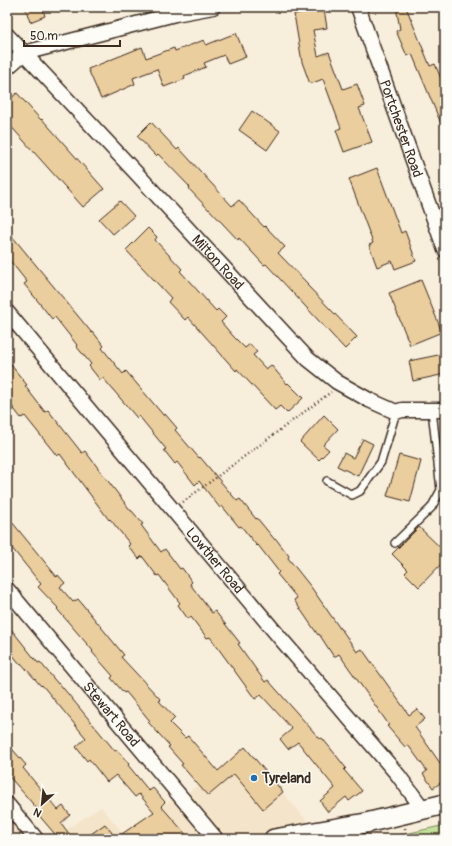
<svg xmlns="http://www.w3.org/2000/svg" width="452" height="846" font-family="Pangolin,sans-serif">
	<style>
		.built { fill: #f4e4c9 }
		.green { fill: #c2e19a; stroke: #7e865c }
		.building { fill: #ebce9e; stroke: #3b2a1e }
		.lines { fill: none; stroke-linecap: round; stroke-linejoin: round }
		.service-casing { stroke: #3b2a1e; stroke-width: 10 }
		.minor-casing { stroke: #3b2a1e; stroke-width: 17 }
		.secondary-casing { stroke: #3b2a1e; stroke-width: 22 }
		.path { stroke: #3b2a1e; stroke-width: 2.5; stroke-dasharray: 1 3; stroke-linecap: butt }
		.service { stroke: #fdfcf7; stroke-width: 7 }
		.minor { stroke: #fdfcf7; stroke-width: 14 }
		.secondary { stroke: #fdfcf7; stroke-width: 19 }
		.poi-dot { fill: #1f6fb2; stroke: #fdfcf7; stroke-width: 1.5 }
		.labels { text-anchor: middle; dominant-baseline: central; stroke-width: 3; stroke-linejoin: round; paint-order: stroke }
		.street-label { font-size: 14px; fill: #3b2a1e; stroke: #fdfcf7 }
		.poi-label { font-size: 14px; font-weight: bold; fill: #3b2a1e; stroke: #fdfcf7; text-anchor: start }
	</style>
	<rect width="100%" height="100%" fill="#f8eedc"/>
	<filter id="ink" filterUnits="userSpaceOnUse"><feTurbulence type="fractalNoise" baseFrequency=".025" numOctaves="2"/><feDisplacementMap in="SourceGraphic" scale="8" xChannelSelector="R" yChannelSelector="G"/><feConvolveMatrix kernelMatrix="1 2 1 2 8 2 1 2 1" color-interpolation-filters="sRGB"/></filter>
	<g filter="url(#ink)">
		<g class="built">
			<path d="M245,747L315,831L325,839H52L101,807L123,833L179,795L182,797L226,764Z"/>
			<path d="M19,819L36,839H7V828Z"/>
		</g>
		<path class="green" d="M445,825V839H383Z"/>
		<g class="building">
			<path d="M25,7H42L45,16L30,22Z"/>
			<path d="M396,7H406L430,66L435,64L445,88V133L412,54L407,56L396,31L400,29Z"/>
			<path d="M324,9L327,28L313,30L318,56L329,52L343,89L357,84L365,106L359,108L372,142L344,152L336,130L341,128L323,79L310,84L302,62L294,14Z"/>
			<path d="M236,33L246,57L228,64L224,55L204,63L206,67L184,76L185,79L164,87L157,69L133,78L135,84L101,99L88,69L142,47L146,58L174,48L175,51L204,40L206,45Z"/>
			<path d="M17,93L41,120L42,119L104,189L83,207L7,122V102Z"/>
			<path d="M252,111L280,131L267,150L239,130Z"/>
			<path d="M151,122L177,150L179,148L232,206L239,200L264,227L265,226L285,247L278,253L308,284L307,285L357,337L345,349L266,264L264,265L239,238L238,240L209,209V210L190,190L189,186L158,154L156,156L137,136Z"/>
			<path d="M377,168L401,233L405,231L416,261L395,269L392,261L377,267L369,245L373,243L349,179Z"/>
			<path d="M120,201L134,216L113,234L99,219Z"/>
			<path d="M148,228L157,237L155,240L182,269L180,271L216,311L218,309L226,317L221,322L233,336L245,348L250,344L257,352L253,355L266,369L271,365L287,384L288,383L303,398L287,413L280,406L275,410L237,369L236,371L188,317L185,320L168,302L171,298L126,250Z"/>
			<path d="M7,230L92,333L93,332L104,346L102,348L123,374L126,371L164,416L165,414L177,428L175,430L199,458L200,457L237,501L240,499L256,519L257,518L275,540L276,539L289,556L288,558L311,587L341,630H342L357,652L362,649L409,715L417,709L425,719L415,727L440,763L445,759V780L433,788L423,774L427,771L408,745L405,747L387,726L389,725L339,654L334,657L319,634L318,635L294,600L297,598L277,574L279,572L258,545L257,546L241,526L239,527L222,506L220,508L199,481L195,485L177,462L175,464L164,450L166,449L139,416L137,418L103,378L100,380L89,366L91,364L76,346L77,345L55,317L52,319L41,305L24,284L27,282L7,257Z"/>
			<path d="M421,280L442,332L410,345L389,293Z"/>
			<path d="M443,354L445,364V374L413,381L409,361Z"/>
			<path d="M7,360L27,385L25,386L45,412L48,410L82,453L85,451L131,511H132L143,524L141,525L161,552L165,549L180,569L182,568L192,582L190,584L212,613L215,611L240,643L238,644L265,682L268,680L320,739L322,738L331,749L346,768L344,770L362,791L349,801L346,797L328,812L320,801L335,788L298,742L288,749L280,739L292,729L261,695L255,699L210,637L207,638L191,617L188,619L178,605L180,603L159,575L157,576L142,556L139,559L128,546L130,544L110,519L109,520L60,454L57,456L25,416L21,418L11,405L12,404L7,397Z"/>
			<path d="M324,415L338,429L323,445L329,450L319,460L300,442Z"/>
			<path d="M363,439L373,444L358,476L337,466L344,453L353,458Z"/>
			<path d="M399,455L421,461L410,502L387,496Z"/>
			<path d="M7,516L57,577L58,575L65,583L60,587L73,602L78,599L124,655L121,657L161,700L159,701L175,718L170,723L185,738L188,736L218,771L245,747L283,792L263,809L234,774L208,796L181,765L183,764L168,747L170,746L148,722L150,721L126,692L124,693L111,678L113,676L92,652L93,651L57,609L58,608L38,587L41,584L7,542Z"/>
			<path d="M419,527L445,552V560L419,587L405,573L408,570L392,554Z"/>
			<path d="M7,624L38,663L40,662L58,684L59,683L115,751L117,750L129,764L128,765L149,791L153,788L165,802L161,806L190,839H84L105,824L116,838L154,812L139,794L135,797L116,775L107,782L89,759L87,761L76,747L86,738L42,685L41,686L21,663L20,664L7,648Z"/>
			<path d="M7,743L26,765L23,768L58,810L63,806L70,815L61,823L73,839H59L37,813L39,811L7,774Z"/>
		</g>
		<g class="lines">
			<defs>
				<g id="service">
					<path d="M327,481L352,495L360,491L381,462L396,412"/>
					<path d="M395,543L431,508L441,490L432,410"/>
				</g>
				<g id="minor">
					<path id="s1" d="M358,7L445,250"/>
					<path id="s2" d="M7,35L139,176L308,359L337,382L369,400L396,412L402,410H440L445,409"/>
					<path d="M7,68L24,53L175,14L213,7"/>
					<path id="s3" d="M7,312L281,639L398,775L423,809"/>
					<path id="s4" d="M7,589L216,839"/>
					<path d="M7,804L36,839"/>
					<path d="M352,825L356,839"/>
				</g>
				<path id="secondary" d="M274,839L366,823L445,804"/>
			</defs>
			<use href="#service" class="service-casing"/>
			<use href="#minor" class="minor-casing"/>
			<use href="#secondary" class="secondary-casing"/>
			<g class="path">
				<path d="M183,502L331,392"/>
				<path d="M405,828L407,839"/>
			</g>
			<use href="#service" class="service"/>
			<use href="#minor" class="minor"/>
			<use href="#secondary" class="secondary"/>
		</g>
	</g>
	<circle class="poi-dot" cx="254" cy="778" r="4"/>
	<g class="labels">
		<g class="street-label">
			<text stroke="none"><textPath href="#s1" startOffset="129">Portchester Road</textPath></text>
			<text stroke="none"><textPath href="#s2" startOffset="310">Milton Road</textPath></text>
			<text stroke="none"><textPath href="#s3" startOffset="324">Lowther Road</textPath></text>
			<text stroke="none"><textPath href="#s4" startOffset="163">Stewart Road</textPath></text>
		</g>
		<g class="poi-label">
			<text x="262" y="778">Tyreland</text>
		</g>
	</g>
	<rect width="452" height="846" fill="none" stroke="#fdfcf7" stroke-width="24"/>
	<rect x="12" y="12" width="428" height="822" fill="none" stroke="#3b2a1e" stroke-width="1.5" filter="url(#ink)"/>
	<g transform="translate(42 804) rotate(207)" stroke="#fdfcf7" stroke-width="3" paint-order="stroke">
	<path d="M0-3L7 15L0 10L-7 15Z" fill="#3b2a1e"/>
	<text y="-6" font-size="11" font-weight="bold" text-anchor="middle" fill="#3b2a1e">N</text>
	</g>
	<path d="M24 40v6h96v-6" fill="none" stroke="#3b2a1e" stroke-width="2"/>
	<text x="30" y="40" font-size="12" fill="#3b2a1e" stroke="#fdfcf7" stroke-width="3" paint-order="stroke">50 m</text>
</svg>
